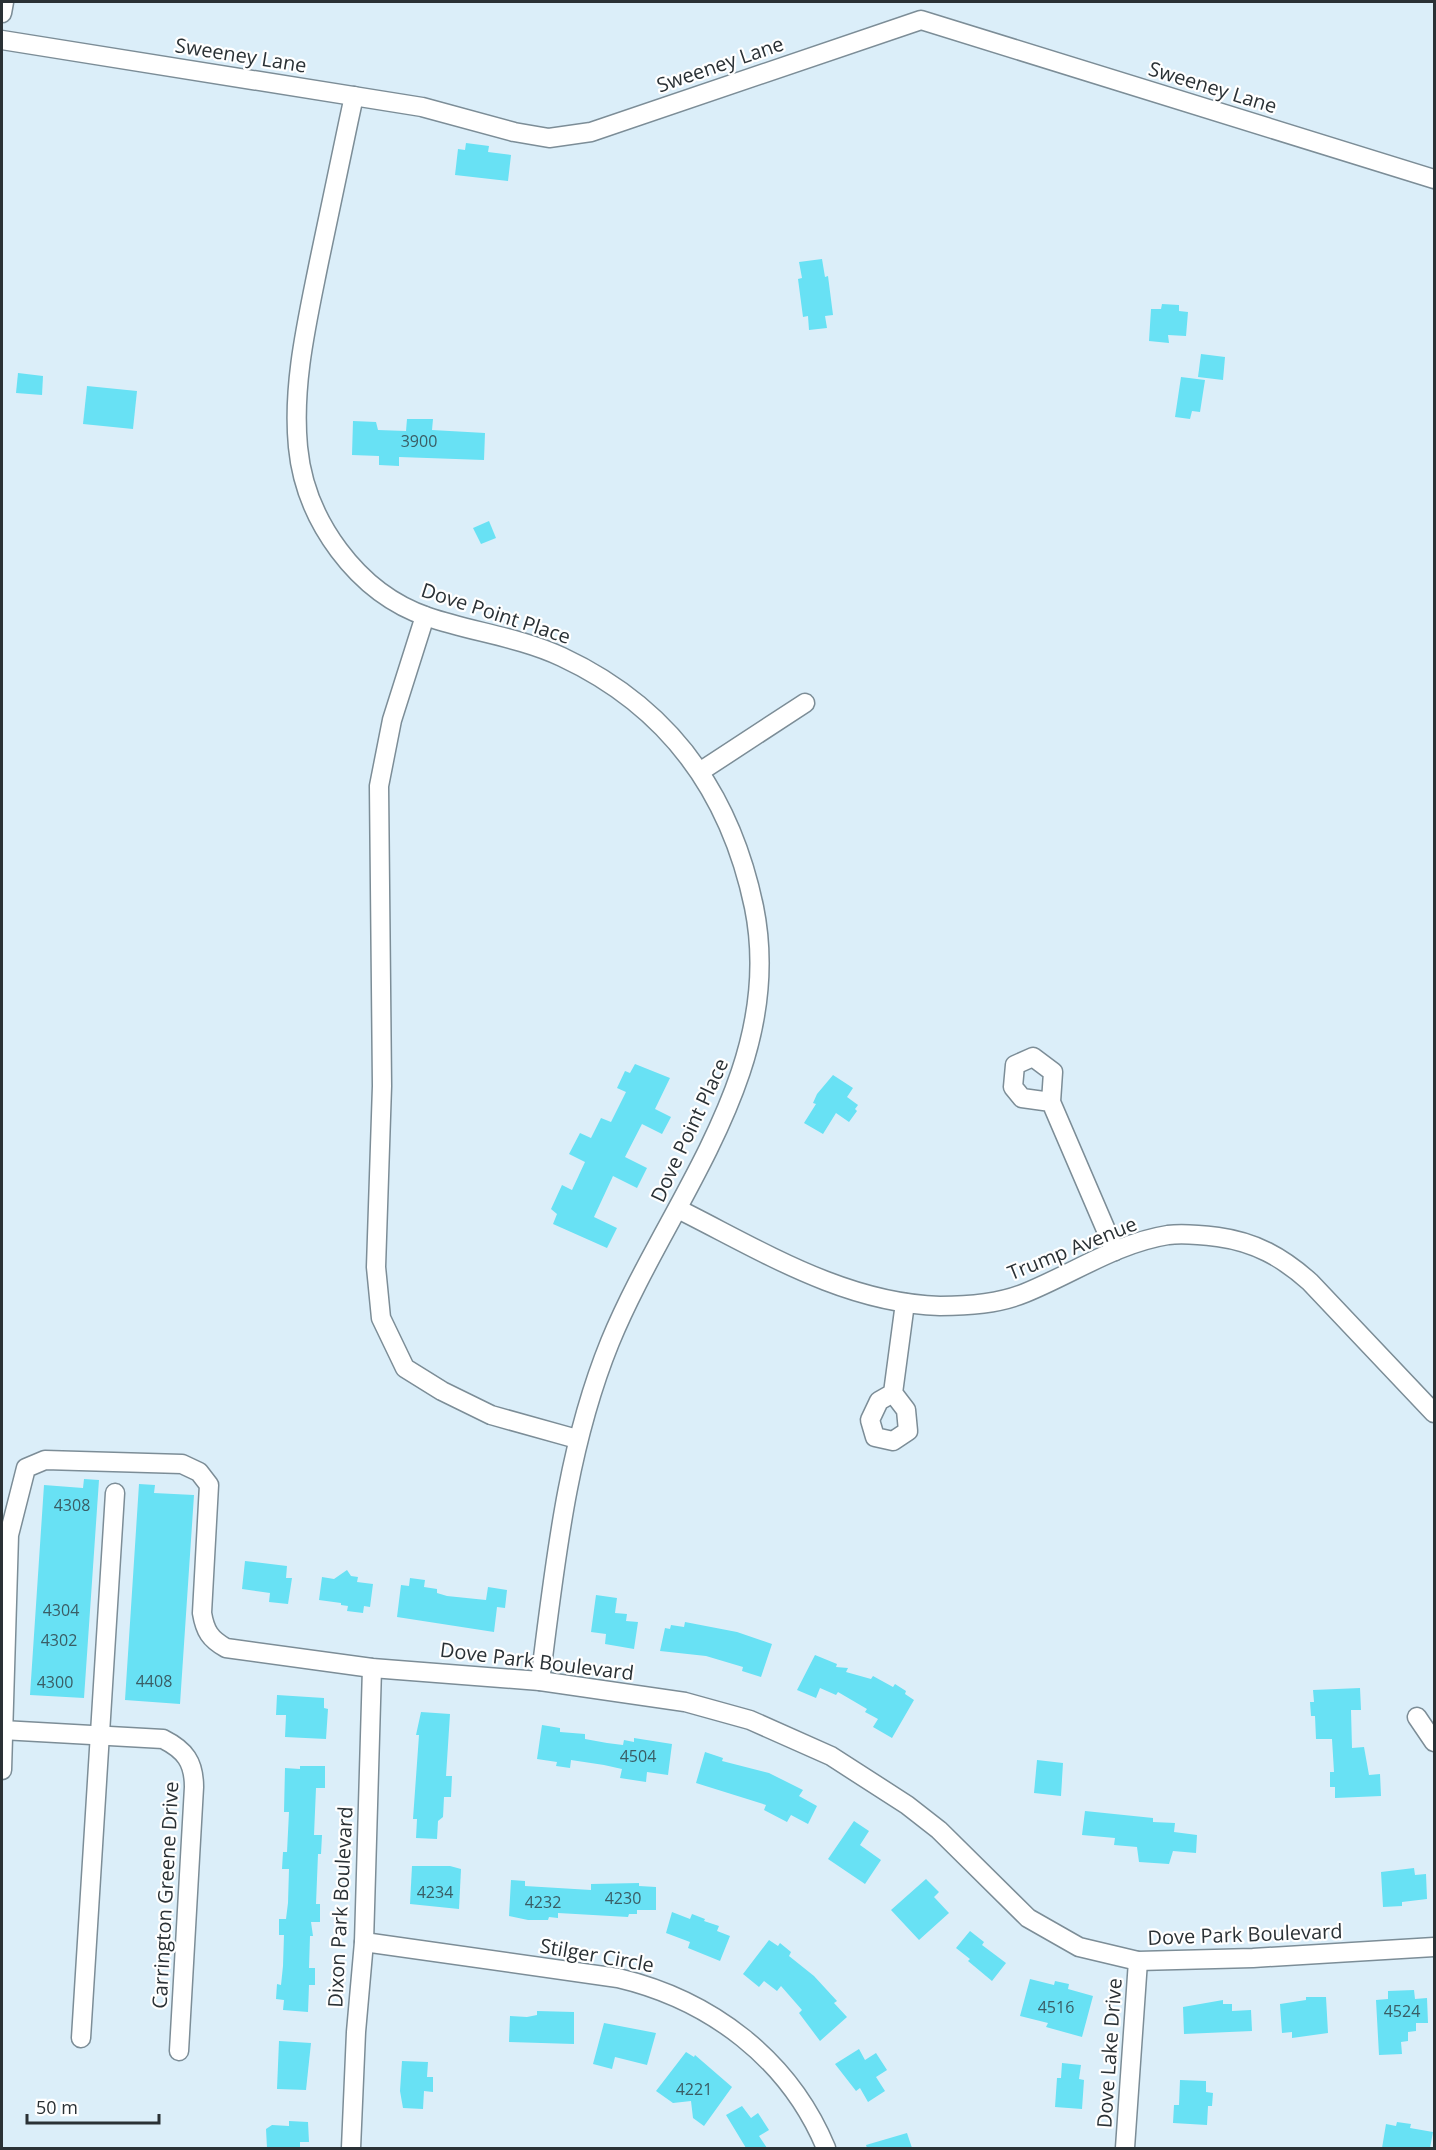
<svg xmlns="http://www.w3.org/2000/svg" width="1436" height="2150" font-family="'Open Sans',sans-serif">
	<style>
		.building { fill: #68e1f4 }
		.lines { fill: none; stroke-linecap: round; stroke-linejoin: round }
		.minor-casing { stroke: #7c8d97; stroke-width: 21 }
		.minor { stroke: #fff; stroke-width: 18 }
		.labels { text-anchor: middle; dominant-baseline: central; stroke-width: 4.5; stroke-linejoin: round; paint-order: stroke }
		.number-label { font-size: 16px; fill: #3a5d65 }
		.street-label { font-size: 20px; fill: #2a3135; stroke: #fff }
	</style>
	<rect width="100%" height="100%" fill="#dbeef9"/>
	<g class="building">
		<path d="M466,143L489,146L488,152L511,155L508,181L455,175L458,149L465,150Z"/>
		<path d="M822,259L825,277L828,276L833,315L825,316L827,328L809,330L808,316L803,317L798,279L802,278L799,262Z"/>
		<path d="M1162,304L1179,305V311L1188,312L1186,336L1168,335L1169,343L1149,341L1151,309H1161Z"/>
		<path d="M1201,354L1225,357L1223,380L1198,377Z"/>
		<path d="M18,373L43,376L42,395L16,393Z"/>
		<path d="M1181,377L1205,380L1200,412L1192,411L1190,419L1175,417Z"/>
		<path d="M87,386L137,391L133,429L83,424Z"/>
		<path d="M407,419H433L432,430L485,433L484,460L399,457V466L379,465V456L352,455L353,421L376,422L378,430L406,431Z"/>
		<path d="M489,521L496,538L481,544L473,528Z"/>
		<path d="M635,1064L670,1078L655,1109L671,1117L662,1134L642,1124L625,1157L647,1168L637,1188L613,1176L594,1217L617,1228L607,1248L553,1224L557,1214L551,1209L562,1185L572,1190L585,1162L569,1154L580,1133L591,1138L601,1118L611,1122L626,1092L617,1088L625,1071L630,1073Z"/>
		<path d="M833,1075L853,1088L847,1097L858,1105L855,1109L857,1111L849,1122L836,1113L823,1134L804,1123L816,1104L813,1103L817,1094Z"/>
		<path d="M84,1479L99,1480L84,1698L30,1695L44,1485L83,1488Z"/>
		<path d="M139,1484L155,1485L154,1493L194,1495L180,1704L125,1700Z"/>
		<path d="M245,1561L287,1566L286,1578H292L288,1604L269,1602L270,1593L242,1589Z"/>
		<path d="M347,1570L351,1576L358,1577L357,1582L373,1584L370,1607L364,1606L363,1613L347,1611L348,1606L341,1605V1603L319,1600L322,1577L334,1579Z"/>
		<path d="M410,1578L425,1580L424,1587L437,1589V1593L447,1596L486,1600L488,1587L507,1590L505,1608L497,1607L494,1632L397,1617L401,1585L409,1586Z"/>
		<path d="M596,1595L617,1598L615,1613L627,1614L626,1621L638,1622L634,1649L605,1644L606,1634L591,1632Z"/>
		<path d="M685,1622L737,1632L772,1644L761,1677L742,1671L743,1667L706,1656L660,1651L665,1628L670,1629L671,1625L684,1627Z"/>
		<path d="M815,1655L837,1664L836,1667L848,1668L846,1672L871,1679L873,1676L893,1687L895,1684L906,1691L905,1694L914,1700L892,1738L873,1727L878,1719L865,1712L867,1709L838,1692L836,1695L820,1688L816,1698L797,1690Z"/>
		<path d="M1360,1688L1361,1710H1351L1352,1748L1364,1747L1369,1775L1380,1774L1381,1796L1335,1798V1787H1330V1772H1334L1332,1739H1316L1315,1716H1311L1310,1702H1314L1313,1690Z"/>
		<path d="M277,1695L324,1698V1708L328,1709L326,1739L285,1737L286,1715H276Z"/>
		<path d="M421,1712L450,1714L446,1776H452L451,1797H444L443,1817L438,1821L437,1839L416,1838L417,1819H413L419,1735H416Z"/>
		<path d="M542,1725L560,1728V1732L585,1734V1739L607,1743L623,1745L624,1740L634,1742V1738L672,1744L668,1775L647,1772L646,1782L620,1778L622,1769L604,1765L571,1760L570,1768L556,1766L557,1762L537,1759Z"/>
		<path d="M705,1752L723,1758L722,1761L769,1773L803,1790L799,1796L817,1806L808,1824L791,1815L787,1822L764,1810L766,1805L696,1783Z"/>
		<path d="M1037,1760L1063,1763L1061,1796L1034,1793Z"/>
		<path d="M300,1766H325V1788H316L314,1835H322L321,1854H318L316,1904H320V1922H311L313,1936H310L309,1968H315V1985H309L308,2012L283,2010L284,2000L276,1999L277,1984L281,1985L283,1966L284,1935H279V1919H286L288,1903L289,1869H282L283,1852H287L289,1812H284L285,1768L300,1769Z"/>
		<path d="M1085,1811L1153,1818V1822L1175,1823L1174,1832L1197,1835L1196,1853L1173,1851L1169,1864L1139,1862L1137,1847L1114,1845L1115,1838L1082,1835Z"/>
		<path d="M854,1821L869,1831L860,1845L881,1860L865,1884L828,1859Z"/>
		<path d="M412,1866H450L461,1869L459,1909L410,1904Z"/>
		<path d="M1414,1868L1415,1875L1426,1874L1427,1899L1402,1902V1906L1383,1907L1381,1872Z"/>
		<path d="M926,1879L939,1892L934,1897L949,1913L919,1940L891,1910Z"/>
		<path d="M511,1880L525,1881V1886L591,1890V1884L639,1883V1886L656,1887V1910H637V1914H629L628,1917L558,1913V1918L549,1917L548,1920H528L509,1916Z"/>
		<path d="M672,1912L690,1919L692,1914L705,1919L704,1921L719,1926L717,1931L730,1936L720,1961L688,1948L690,1942L666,1933Z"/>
		<path d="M970,1931L984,1942L982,1945L1006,1963L992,1981L968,1961L970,1959L956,1948Z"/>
		<path d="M769,1940L778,1946L780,1943L791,1952L789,1956L814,1976L837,2001L834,2003L847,2017L820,2041L799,2013L802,2010L781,1986L777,1991L764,1981L759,1987L743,1974Z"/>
		<path d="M1030,1979L1054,1985L1055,1981L1069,1984L1068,1989L1093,1996L1082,2037L1046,2027L1048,2023L1020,2016Z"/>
		<path d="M1414,1990L1415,1999L1427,1998L1428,2023H1416V2031L1408,2032V2041L1401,2042L1402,2054L1379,2055L1376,2000L1388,1999V1991Z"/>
		<path d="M1306,1997H1326L1328,2033L1292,2038V2032L1282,2033L1280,2004L1306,2000Z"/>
		<path d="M1223,2000V2004H1232V2011L1251,2010L1252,2031L1184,2034L1183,2007Z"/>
		<path d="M537,2011L574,2012V2044L509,2042L510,2016L527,2017L537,2015Z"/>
		<path d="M604,2023L656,2033L647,2065L615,2057L612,2069L593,2064Z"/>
		<path d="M279,2041L311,2043L306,2090L277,2089Z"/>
		<path d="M859,2049L865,2060L876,2053L887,2070L876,2077L885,2091L868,2102L860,2088L856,2091L835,2064Z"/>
		<path d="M686,2052L694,2057L695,2055L732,2087L704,2126L693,2118L691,2101L673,2103L656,2091Z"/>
		<path d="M402,2061L428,2062L427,2077H433V2092L424,2091L423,2109L403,2108L400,2091Z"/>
		<path d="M1062,2063L1081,2065L1079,2079L1084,2080L1082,2109L1055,2107L1057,2078H1061Z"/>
		<path d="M1180,2080L1206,2081V2092L1213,2093L1212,2106H1208L1207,2125L1173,2123L1174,2105H1179Z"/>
		<path d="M742,2106L751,2118L758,2113L769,2130L759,2136L767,2148H746L726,2115Z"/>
		<path d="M289,2121L308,2122L309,2142H300V2148H267L266,2129L272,2125L289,2126Z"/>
		<path d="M1397,2122L1411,2124L1410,2128L1433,2132L1430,2148H1382L1386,2124L1396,2126Z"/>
		<path d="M907,2133L912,2148H867L866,2145Z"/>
	</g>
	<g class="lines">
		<defs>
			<g id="minor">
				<path d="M2,13L4,2"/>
				<path d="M2,40L422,107L514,132L549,138L591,132L921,20L1434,179"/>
				<path d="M354,96C342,151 331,206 319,262C307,322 292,385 298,447C305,520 357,593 428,617C472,632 519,637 562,657C669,707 730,792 754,907C787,1070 668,1201 610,1342C566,1450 555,1566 540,1681"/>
				<path d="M425,616L392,720L379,786L382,1086L376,1267L381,1318L405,1368L442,1391L491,1415L577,1439"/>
				<path d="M701,771L805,703"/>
				<path d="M1051,1102L1022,1098L1013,1087L1015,1065L1033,1057L1053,1072L1051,1102L1115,1251"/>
				<path d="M678,1209C762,1251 844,1303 940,1306C969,1306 998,1304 1025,1293C1072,1274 1117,1243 1168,1235C1184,1233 1202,1235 1218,1237C1255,1242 1282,1257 1310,1282L1434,1413"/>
				<path d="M893,1393L906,1410L908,1431L893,1441L875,1437L870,1420L879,1401L893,1393L905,1303"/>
				<path d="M1417,1717L1434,1742"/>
				<path d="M2,1730L163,1739C185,1750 194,1762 194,1787L179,2051"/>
				<path d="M2,1770L9,1535L26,1468L45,1460L182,1464L199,1472L209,1485L202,1613C205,1631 210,1639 226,1648L372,1668L540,1681L685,1702L750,1720L831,1756L907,1805L939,1830L1028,1918L1079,1947L1138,1961L1253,1958L1434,1947"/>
				<path d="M364,1942L618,1978C711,2000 789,2059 826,2148"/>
				<path d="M81,2038L115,1493"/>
				<path d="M351,2148L356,2032L364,1942L372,1668"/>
				<path d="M1125,2148L1138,1961"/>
			</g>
		</defs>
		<use href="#minor" class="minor-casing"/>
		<use href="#minor" class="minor"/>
	</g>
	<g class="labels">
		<g class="number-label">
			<text x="419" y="441">3900</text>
			<text x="72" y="1505">4308</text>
			<text x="61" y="1610">4304</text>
			<text x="59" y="1640">4302</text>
			<text x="154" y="1681">4408</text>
			<text x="55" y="1682">4300</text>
			<text x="638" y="1756">4504</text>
			<text x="435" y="1892">4234</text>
			<text x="623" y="1898">4230</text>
			<text x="543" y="1902">4232</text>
			<text x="1056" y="2007">4516</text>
			<text x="1402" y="2011">4524</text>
			<text x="694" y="2089">4221</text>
		</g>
		<g class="street-label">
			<text transform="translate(241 55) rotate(9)">Sweeney Lane</text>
			<text transform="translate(720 64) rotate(-19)">Sweeney Lane</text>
			<text transform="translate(1213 87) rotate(17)">Sweeney Lane</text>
			<text transform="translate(496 613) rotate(18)">Dove Point Place</text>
			<text transform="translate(689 1130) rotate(-65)">Dove Point Place</text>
			<text transform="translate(1072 1248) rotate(-22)">Trump Avenue</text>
			<text transform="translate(537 1661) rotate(7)">Dove Park Boulevard</text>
			<text transform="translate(165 1895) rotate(-87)">Carrington Greene Drive</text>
			<text transform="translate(340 1907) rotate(-87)">Dixon Park Boulevard</text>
			<text transform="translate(1245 1934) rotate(-2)">Dove Park Boulevard</text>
			<text transform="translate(597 1955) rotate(10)">Stilger Circle</text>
			<text transform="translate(1109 2053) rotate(-86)">Dove Lake Drive</text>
		</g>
	</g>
	<rect width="1436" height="2150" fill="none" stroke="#2a3135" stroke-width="6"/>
	<path d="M27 2114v9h132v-9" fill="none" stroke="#2a3135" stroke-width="3"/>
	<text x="36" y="2114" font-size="18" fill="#2a3135" stroke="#ffffff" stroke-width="4.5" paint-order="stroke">50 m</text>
</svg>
